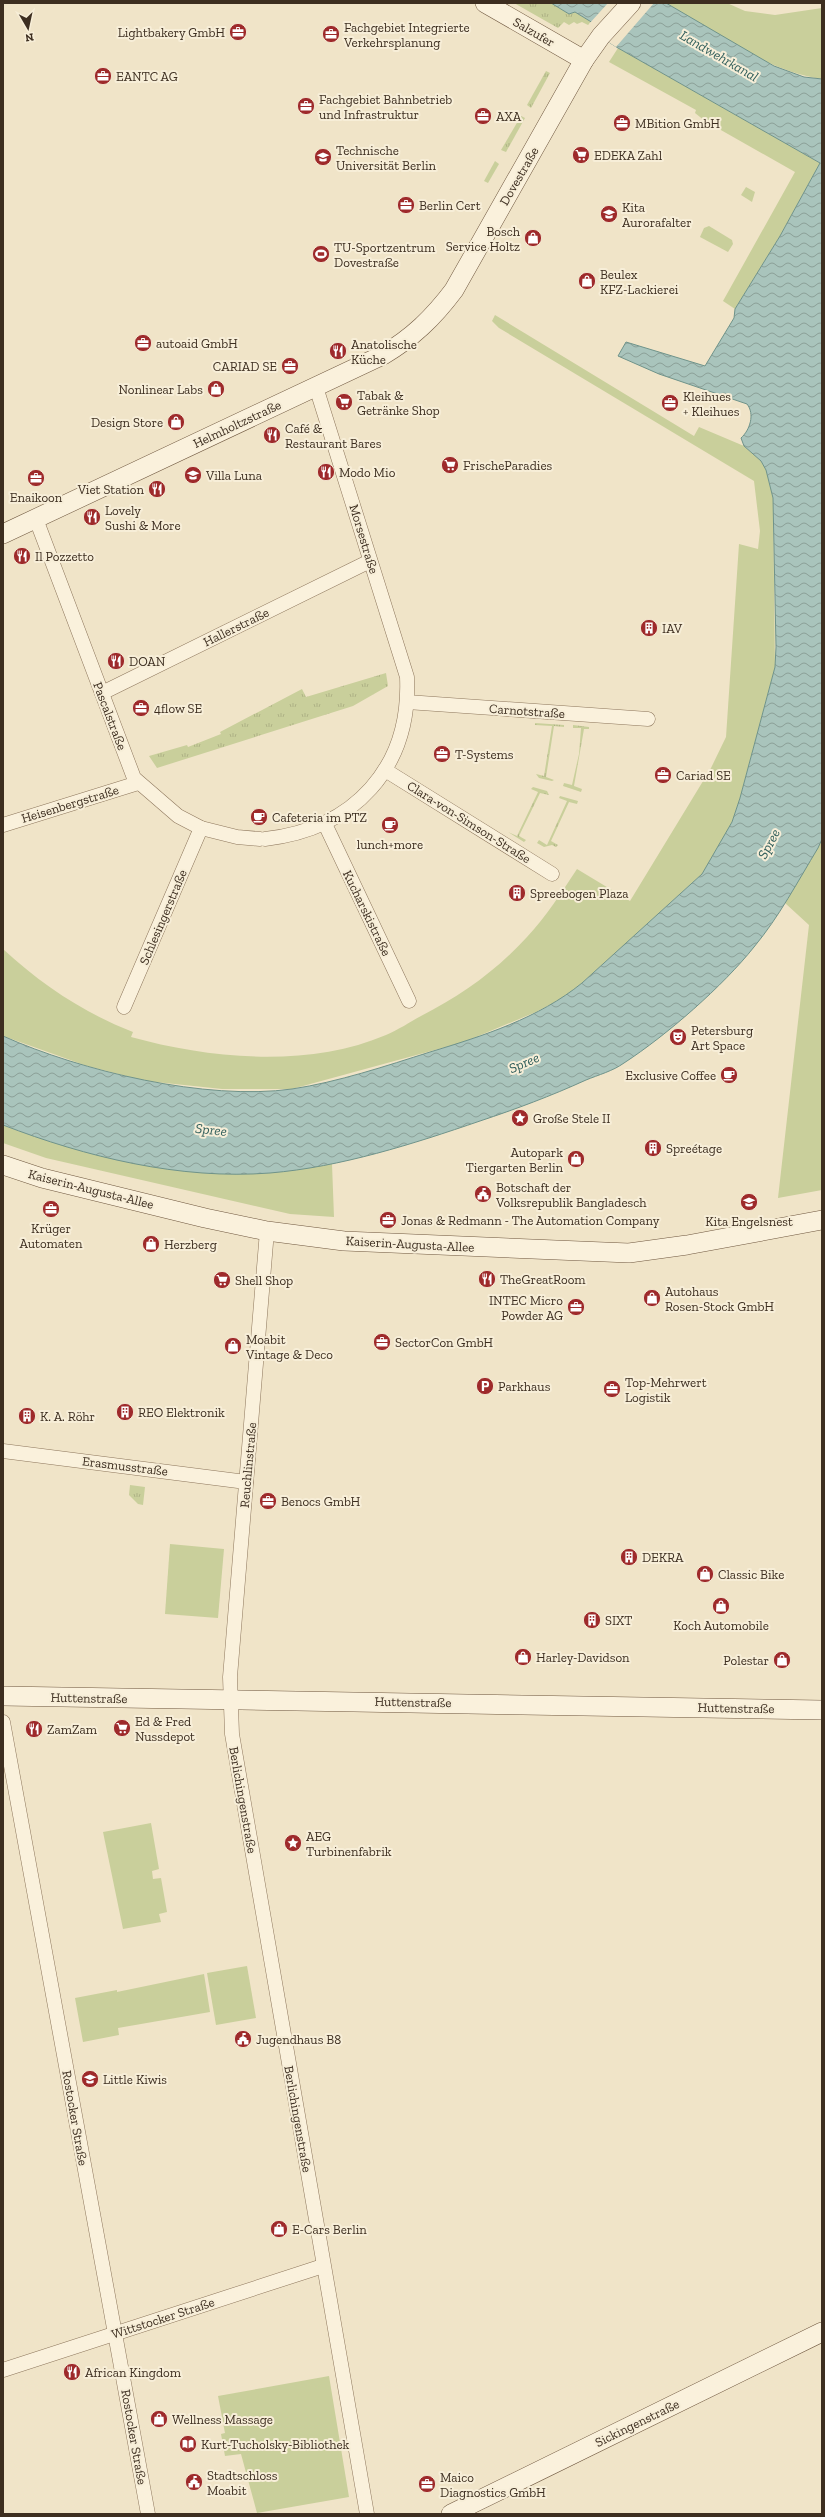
<svg xmlns="http://www.w3.org/2000/svg" width="825" height="2517" font-family="'Zilla Slab',serif">
	<style>
		.grass { fill: url(#grass-tufts) }
		.green { fill: #c9cf9b }
		.water { fill: url(#water-waves); stroke: #6f938a }
		.pier { fill: #f0e4c8 }
		.lines { fill: none; stroke-linecap: round; stroke-linejoin: round }
		.street-casing { stroke: #8d765c; stroke-width: 15 }
		.secondary-casing { stroke: #6f573f; stroke-width: 20 }
		.street { stroke: #faf1dc; stroke-width: 14 }
		.secondary { stroke: #faf1dc; stroke-width: 19 }
		.labels { text-anchor: middle; dominant-baseline: central; stroke-width: 4; stroke-linejoin: round; paint-order: stroke }
		.poi-label { font-size: 13px; fill: #3d2e20; stroke: #f7eed8; text-anchor: start }
		.street-label { font-size: 13px; fill: #3d2e20; stroke: #f7eed8 }
		.water-label { font-size: 14px; font-style: italic; fill: #2f5d5a; stroke: #f7eed8 }
	</style>
	<defs>
		<pattern id="grass-tufts" width="24" height="20" patternUnits="userSpaceOnUse"><rect width="24" height="20" fill="#c9cf9b"/><path d="M3 7l-1-3M5 7V3M7 7l1-3M15 17l-1-3M17 17v-4M19 17l1-3" fill="none" stroke="#aeb285"/></pattern>
		<pattern id="water-waves" width="16" height="10" patternUnits="userSpaceOnUse"><rect width="16" height="10" fill="#a9c4bc"/><path d="M0 5q4-4 8 0t8 0" fill="none" stroke="#8ba098"/></pattern>
	</defs>
	<rect width="100%" height="100%" fill="#f0e4c8"/>
	<g class="grass">
		<path d="M514,3H551L569,14L575,12L591,22L588,25L582,22L577,24L574,22L569,25L564,22L558,28Z"/>
		<path d="M546,71L550,73L531,108L527,105Z"/>
		<path d="M521,116L525,118L506,152L501,150Z"/>
		<path d="M495,161L499,164L488,183L484,181Z"/>
		<path d="M386,673L388,686L353,706L157,768L149,756L187,745L188,747L221,734L220,732L302,689L306,697Z"/>
		<path d="M535,723L564,725V727L554,726L546,777L554,780L552,781L539,778L536,774L544,776L552,726L535,725Z"/>
		<path d="M573,725L589,727V729H584L574,786L582,789L581,792L563,786L564,783L572,785L579,754L581,728H573Z"/>
		<path d="M533,787L547,791L549,795L540,793L519,836L526,840L524,842L508,832L517,836L538,792L531,789Z"/>
		<path d="M560,796L578,801L577,804L569,802L551,841L558,845L556,847L552,845L544,847L537,843L539,840L547,845L567,801L559,798Z"/>
		<path d="M130,1485L145,1487L143,1505L138,1504L129,1495Z"/>
	</g>
	<g class="green">
		<path d="M666,3H727L745,11L775,15L822,8V79C765,71 715,32 666,3Z"/>
		<path d="M618,48L820,163L780,236L735,309L723,301L795,172L705,121L695,113L696,110L609,62Z"/>
		<path d="M746,187L755,192L752,202L741,195Z"/>
		<path d="M709,226L732,240L733,244L728,252L700,237L704,228Z"/>
		<path d="M495,315L694,436L699,427L744,446L761,461L766,470L773,498L775,667L740,798L732,822L724,838L702,874L582,983L565,997L536,1012L464,1042L292,1089H222L146,1081L87,1066L3,1036V949C42,985 84,1013 133,1032L131,1037C210,1059 309,1068 386,1035C398,1030 410,1022 421,1016C461,996 497,970 527,937C546,917 561,893 577,869L630,901L711,768L726,737L739,544L758,549L760,531L754,481L499,328L492,321Z"/>
		<path d="M822,839V1190L778,1198L809,925L785,903Z"/>
		<path d="M3,1125C111,1166 217,1185 332,1164L334,1217L290,1214L46,1158L3,1143Z"/>
		<path d="M170,1544L224,1549L218,1618L165,1614Z"/>
		<path d="M151,1823L159,1869L152,1871L153,1879L161,1878L167,1912L159,1914L161,1922L123,1929L103,1832Z"/>
		<path d="M247,1966L256,2018L216,2025L207,1973Z"/>
		<path d="M204,1974L210,2012L118,2028L119,2035L83,2042L75,1998L117,1990V1992Z"/>
		<path d="M329,2376L349,2497L257,2513L241,2454L225,2456L221,2434L225,2433L218,2396Z"/>
	</g>
	<path class="water" d="M551,3H666L774,66L804,77L822,79V839L818,848C798,881 779,917 754,947C723,986 667,1035 624,1063C613,1071 598,1075 586,1080C551,1096 516,1109 480,1121C413,1144 341,1167 270,1173C180,1180 86,1157 3,1125V1036C81,1071 206,1101 292,1089C338,1082 386,1066 430,1052C483,1036 539,1018 582,983L702,874L732,822L740,798L775,667L776,647L773,498L766,470L761,461L744,446L741,438C750,430 755,414 747,404L659,374L618,356L626,342L705,366L734,318L735,309L780,236L820,163L618,48L601,37L606,31L575,12L569,14Z"/>
	<path class="pier" d="M608,3H654L616,47L599,36L603,32L589,24Z"/>
	<g class="lines">
		<defs>
			<g id="street">
				<path d="M36,519L134,778L178,816L201,828L237,837L260,839"/>
				<path d="M102,693L370,561"/>
				<path d="M407,702L648,719"/>
				<path d="M385,770L552,874"/>
				<path d="M325,824L409,1001"/>
				<path d="M3,825L138,783"/>
				<path d="M265,839C354,829 411,768 407,677L316,387"/>
				<path d="M124,1007L201,828"/>
				<path d="M267,1231L230,1677L232,1734L367,2514"/>
				<path d="M3,1451L246,1482"/>
				<path d="M3,1722L148,2514"/>
				<path d="M3,2370L323,2266"/>
			</g>
			<g id="secondary">
				<path d="M485,3L584,60"/>
				<path d="M3,534L383,355C412,338 433,318 454,290L584,60L601,36L631,3"/>
				<path d="M3,1165L42,1178L205,1218L267,1231L344,1241L629,1253L687,1245L822,1220"/>
				<path d="M3,1696L822,1710"/>
				<path d="M451,2514L822,2332"/>
			</g>
		</defs>
		<use href="#street" class="street-casing"/>
		<use href="#secondary" class="secondary-casing"/>
		<use href="#street" class="street"/>
		<use href="#secondary" class="secondary"/>
	</g>
	<defs>
		<symbol id="office-disc" viewBox="-11 -11 22 22"><circle r="9.5" fill="#9e2a2b" stroke="#f7eed8"/><path d="M-6-3h4V-5.5h4V-3h4V5H-6ZM-1-4.5V-3h2v-1.5ZM-6 0V1H6V0Z" fill="#fff"/></symbol>
		<symbol id="supermarket-disc" viewBox="-11 -11 22 22"><circle r="9.5" fill="#9e2a2b" stroke="#f7eed8"/><path d="M-6-5.5h2.5l.6 2H6L4.5 2H-2.5L-4.4-4H-6ZM-1.5 3.2a1.3 1.3 0 1 0 .1 0ZM3 3.2a1.3 1.3 0 1 0 .1 0Z" fill="#fff"/></symbol>
		<symbol id="university-disc" viewBox="-11 -11 22 22"><circle r="9.5" fill="#9e2a2b" stroke="#f7eed8"/><path d="M0-5L7-2L0 1L-7-2ZM-4 1L0 2.5L4 1V4Q0 6-4 4Z" fill="#fff"/></symbol>
		<symbol id="school-disc" viewBox="-11 -11 22 22"><circle r="9.5" fill="#9e2a2b" stroke="#f7eed8"/><path d="M0-5L7-2L0 1L-7-2ZM-4 1L0 2.5L4 1V4Q0 6-4 4Z" fill="#fff"/></symbol>
		<symbol id="shop-disc" viewBox="-11 -11 22 22"><circle r="9.5" fill="#9e2a2b" stroke="#f7eed8"/><path d="M-5-2.5h2.3a2.7 3.5 0 0 1 5.4 0H5L5.5 6h-11ZM-1.5-2.5h3a1.5 2.3 0 0 0-3 0Z" fill="#fff"/></symbol>
		<symbol id="stadium-disc" viewBox="-11 -11 22 22"><circle r="9.5" fill="#9e2a2b" stroke="#f7eed8"/><path d="M0-5a6.5 5 0 1 0 0 10a6.5 5 0 1 0 0-10ZM-3.5-1.8h7v3.6h-7Z" fill="#fff"/></symbol>
		<symbol id="restaurant-disc" viewBox="-11 -11 22 22"><circle r="9.5" fill="#9e2a2b" stroke="#f7eed8"/><path d="M-5-6h1v4h1v-4h1v4h1v-4h1v5L-1.5 .5V6h-2V.5L-5-1ZM5-6V6H3V1.5H1.5Q1.5-4 5-6Z" fill="#fff"/></symbol>
		<symbol id="building-disc" viewBox="-11 -11 22 22"><circle r="9.5" fill="#9e2a2b" stroke="#f7eed8"/><path d="M-4-6H4V6H1V3H-1V6H-4ZM-2.5-4.3h1.7v1.8h-1.7ZM.8-4.3h1.7v1.8H.8ZM-2.5-1h1.7V.8h-1.7ZM.8-1h1.7V.8H.8Z" fill="#fff"/></symbol>
		<symbol id="cafe-disc" viewBox="-11 -11 22 22"><circle r="9.5" fill="#9e2a2b" stroke="#f7eed8"/><path d="M-5.5-4.5H6V0H3Q3 3.5 0 3.5H-2.5Q-5.5 3.5-5.5 0ZM3-3.2v2h1.7v-2ZM-6 4.5H4V6H-6Z" fill="#fff"/></symbol>
		<symbol id="theatre-disc" viewBox="-11 -11 22 22"><circle r="9.5" fill="#9e2a2b" stroke="#f7eed8"/><path d="M-5-5.5Q0-4 5-5.5V0Q5 5 0 6Q-5 5-5 0ZM-3.3-2.5H-1v1.5H-3.3ZM1-2.5H3.3v1.5H1ZM-2.8 1Q0 5.5 2.8 1Z" fill="#fff"/></symbol>
		<symbol id="sight-disc" viewBox="-11 -11 22 22"><circle r="9.5" fill="#9e2a2b" stroke="#f7eed8"/><path d="M0-6L1.8-2.2L6-1.7L2.9 1.2L3.7 5.4L0 3.3L-3.7 5.4L-2.9 1.2L-6-1.7L-1.8-2.2Z" fill="#fff"/></symbol>
		<symbol id="civic-disc" viewBox="-11 -11 22 22"><circle r="9.5" fill="#9e2a2b" stroke="#f7eed8"/><path d="M-.6-6.5H3V-4.5H.6V-3L4-1V1h2V6H-6V1h2V-1L-.6-3ZM-1.2 2.5V6h2.4V2.5Z" fill="#fff"/></symbol>
		<symbol id="parking-disc" viewBox="-11 -11 22 22"><circle r="9.5" fill="#9e2a2b" stroke="#f7eed8"/><path d="M-3.5-5.5H1a3.5 3.5 0 0 1 0 7H-1V5.5H-3.5ZM-1-3.4V-.6H.8a1.4 1.4 0 0 0 0-2.8Z" fill="#fff"/></symbol>
		<symbol id="library-disc" viewBox="-11 -11 22 22"><circle r="9.5" fill="#9e2a2b" stroke="#f7eed8"/><path d="M-6-4Q-3-5.5-.7-3.5V5Q-3 3-6 4ZM6-4Q3-5.5 .7-3.5V5Q3 3 6 4Z" fill="#fff"/></symbol>
	</defs>
	<g fill-rule="evenodd">
		<use href="#office-disc" x="228" y="22" width="20" height="20"/>
		<use href="#office-disc" x="321" y="24" width="20" height="20"/>
		<use href="#office-disc" x="93" y="66" width="20" height="20"/>
		<use href="#office-disc" x="296" y="96" width="20" height="20"/>
		<use href="#office-disc" x="473" y="106" width="20" height="20"/>
		<use href="#office-disc" x="612" y="113" width="20" height="20"/>
		<use href="#supermarket-disc" x="571" y="145" width="20" height="20"/>
		<use href="#university-disc" x="313" y="147" width="20" height="20"/>
		<use href="#office-disc" x="396" y="195" width="20" height="20"/>
		<use href="#school-disc" x="599" y="204" width="20" height="20"/>
		<use href="#shop-disc" x="523" y="228" width="20" height="20"/>
		<use href="#stadium-disc" x="311" y="244" width="20" height="20"/>
		<use href="#shop-disc" x="577" y="271" width="20" height="20"/>
		<use href="#office-disc" x="133" y="333" width="20" height="20"/>
		<use href="#restaurant-disc" x="328" y="341" width="20" height="20"/>
		<use href="#office-disc" x="280" y="356" width="20" height="20"/>
		<use href="#shop-disc" x="206" y="379" width="20" height="20"/>
		<use href="#supermarket-disc" x="334" y="392" width="20" height="20"/>
		<use href="#office-disc" x="660" y="393" width="20" height="20"/>
		<use href="#shop-disc" x="166" y="412" width="20" height="20"/>
		<use href="#restaurant-disc" x="262" y="425" width="20" height="20"/>
		<use href="#supermarket-disc" x="440" y="455" width="20" height="20"/>
		<use href="#restaurant-disc" x="316" y="462" width="20" height="20"/>
		<use href="#school-disc" x="183" y="465" width="20" height="20"/>
		<use href="#office-disc" x="26" y="468" width="20" height="20"/>
		<use href="#restaurant-disc" x="147" y="479" width="20" height="20"/>
		<use href="#restaurant-disc" x="82" y="507" width="20" height="20"/>
		<use href="#restaurant-disc" x="12" y="546" width="20" height="20"/>
		<use href="#building-disc" x="639" y="618" width="20" height="20"/>
		<use href="#restaurant-disc" x="106" y="651" width="20" height="20"/>
		<use href="#office-disc" x="131" y="698" width="20" height="20"/>
		<use href="#office-disc" x="432" y="744" width="20" height="20"/>
		<use href="#office-disc" x="653" y="765" width="20" height="20"/>
		<use href="#cafe-disc" x="249" y="807" width="20" height="20"/>
		<use href="#cafe-disc" x="380" y="815" width="20" height="20"/>
		<use href="#building-disc" x="507" y="883" width="20" height="20"/>
		<use href="#theatre-disc" x="668" y="1027" width="20" height="20"/>
		<use href="#cafe-disc" x="719" y="1065" width="20" height="20"/>
		<use href="#sight-disc" x="510" y="1108" width="20" height="20"/>
		<use href="#building-disc" x="643" y="1138" width="20" height="20"/>
		<use href="#shop-disc" x="566" y="1149" width="20" height="20"/>
		<use href="#civic-disc" x="473" y="1184" width="20" height="20"/>
		<use href="#school-disc" x="739" y="1192" width="20" height="20"/>
		<use href="#office-disc" x="41" y="1199" width="20" height="20"/>
		<use href="#office-disc" x="378" y="1210" width="20" height="20"/>
		<use href="#shop-disc" x="141" y="1234" width="20" height="20"/>
		<use href="#restaurant-disc" x="477" y="1269" width="20" height="20"/>
		<use href="#supermarket-disc" x="212" y="1270" width="20" height="20"/>
		<use href="#shop-disc" x="642" y="1288" width="20" height="20"/>
		<use href="#office-disc" x="566" y="1297" width="20" height="20"/>
		<use href="#office-disc" x="372" y="1332" width="20" height="20"/>
		<use href="#shop-disc" x="223" y="1336" width="20" height="20"/>
		<use href="#parking-disc" x="475" y="1376" width="20" height="20"/>
		<use href="#office-disc" x="602" y="1379" width="20" height="20"/>
		<use href="#building-disc" x="115" y="1402" width="20" height="20"/>
		<use href="#building-disc" x="17" y="1406" width="20" height="20"/>
		<use href="#office-disc" x="258" y="1491" width="20" height="20"/>
		<use href="#building-disc" x="619" y="1547" width="20" height="20"/>
		<use href="#shop-disc" x="695" y="1564" width="20" height="20"/>
		<use href="#shop-disc" x="711" y="1596" width="20" height="20"/>
		<use href="#building-disc" x="582" y="1610" width="20" height="20"/>
		<use href="#shop-disc" x="513" y="1647" width="20" height="20"/>
		<use href="#shop-disc" x="772" y="1650" width="20" height="20"/>
		<use href="#supermarket-disc" x="112" y="1718" width="20" height="20"/>
		<use href="#restaurant-disc" x="24" y="1719" width="20" height="20"/>
		<use href="#sight-disc" x="283" y="1833" width="20" height="20"/>
		<use href="#civic-disc" x="233" y="2029" width="20" height="20"/>
		<use href="#school-disc" x="80" y="2069" width="20" height="20"/>
		<use href="#shop-disc" x="269" y="2219" width="20" height="20"/>
		<use href="#restaurant-disc" x="62" y="2362" width="20" height="20"/>
		<use href="#shop-disc" x="149" y="2409" width="20" height="20"/>
		<use href="#library-disc" x="178" y="2434" width="20" height="20"/>
		<use href="#civic-disc" x="184" y="2472" width="20" height="20"/>
		<use href="#office-disc" x="417" y="2474" width="20" height="20"/>
	</g>
	<g class="labels">
		<g class="poi-label">
			<text x="344" y="27">Fachgebiet Integrierte<tspan x="344" dy="15">Verkehrsplanung</tspan></text>
			<text x="225" y="32" text-anchor="end">Lightbakery GmbH</text>
			<text x="116" y="76">EANTC AG</text>
			<text x="319" y="99">Fachgebiet Bahnbetrieb<tspan x="319" dy="15">und Infrastruktur</tspan></text>
			<text x="496" y="116">AXA</text>
			<text x="635" y="123">MBition GmbH</text>
			<text x="336" y="150">Technische<tspan x="336" dy="15">Universität Berlin</tspan></text>
			<text x="594" y="155">EDEKA Zahl</text>
			<text x="419" y="205">Berlin Cert</text>
			<text x="622" y="207">Kita<tspan x="622" dy="15">Aurorafalter</tspan></text>
			<text x="520" y="231" text-anchor="end">Bosch<tspan x="520" dy="15">Service Holtz</tspan></text>
			<text x="334" y="247">TU-Sportzentrum<tspan x="334" dy="15">Dovestraße</tspan></text>
			<text x="600" y="274">Beulex<tspan x="600" dy="15">KFZ-Lackierei</tspan></text>
			<text x="156" y="343">autoaid GmbH</text>
			<text x="351" y="344">Anatolische<tspan x="351" dy="15">Küche</tspan></text>
			<text x="277" y="366" text-anchor="end">CARIAD SE</text>
			<text x="203" y="389" text-anchor="end">Nonlinear Labs</text>
			<text x="357" y="395">Tabak &amp;<tspan x="357" dy="15">Getränke Shop</tspan></text>
			<text x="683" y="396">Kleihues<tspan x="683" dy="15">+ Kleihues</tspan></text>
			<text x="163" y="422" text-anchor="end">Design Store</text>
			<text x="285" y="428">Café &amp;<tspan x="285" dy="15">Restaurant Bares</tspan></text>
			<text x="463" y="465">FrischeParadies</text>
			<text x="339" y="472">Modo Mio</text>
			<text x="206" y="475">Villa Luna</text>
			<text x="144" y="489" text-anchor="end">Viet Station</text>
			<text x="36" y="497" text-anchor="middle">Enaikoon</text>
			<text x="105" y="510">Lovely<tspan x="105" dy="15">Sushi &amp; More</tspan></text>
			<text x="35" y="556">Il Pozzetto</text>
			<text x="662" y="628">IAV</text>
			<text x="129" y="661">DOAN</text>
			<text x="154" y="708">4flow SE</text>
			<text x="455" y="754">T-Systems</text>
			<text x="676" y="775">Cariad SE</text>
			<text x="272" y="817">Cafeteria im PTZ</text>
			<text x="390" y="844" text-anchor="middle">lunch+more</text>
			<text x="530" y="893">Spreebogen Plaza</text>
			<text x="691" y="1030">Petersburg<tspan x="691" dy="15">Art Space</tspan></text>
			<text x="716" y="1075" text-anchor="end">Exclusive Coffee</text>
			<text x="533" y="1118">Große Stele II</text>
			<text x="666" y="1148">Spreétage</text>
			<text x="563" y="1152" text-anchor="end">Autopark<tspan x="563" dy="15">Tiergarten Berlin</tspan></text>
			<text x="496" y="1187">Botschaft der<tspan x="496" dy="15">Volksrepublik Bangladesch</tspan></text>
			<text x="401" y="1220">Jonas &amp; Redmann - The Automation Company</text>
			<text x="749" y="1221" text-anchor="middle">Kita Engelsnest</text>
			<text x="51" y="1228" text-anchor="middle">Krüger<tspan x="51" dy="15">Automaten</tspan></text>
			<text x="164" y="1244">Herzberg</text>
			<text x="500" y="1279">TheGreatRoom</text>
			<text x="235" y="1280">Shell Shop</text>
			<text x="665" y="1291">Autohaus<tspan x="665" dy="15">Rosen-Stock GmbH</tspan></text>
			<text x="563" y="1300" text-anchor="end">INTEC Micro<tspan x="563" dy="15">Powder AG</tspan></text>
			<text x="246" y="1339">Moabit<tspan x="246" dy="15">Vintage &amp; Deco</tspan></text>
			<text x="395" y="1342">SectorCon GmbH</text>
			<text x="625" y="1382">Top-Mehrwert<tspan x="625" dy="15">Logistik</tspan></text>
			<text x="498" y="1386">Parkhaus</text>
			<text x="138" y="1412">REO Elektronik</text>
			<text x="40" y="1416">K. A. Röhr</text>
			<text x="281" y="1501">Benocs GmbH</text>
			<text x="642" y="1557">DEKRA</text>
			<text x="718" y="1574">Classic Bike</text>
			<text x="605" y="1620">SIXT</text>
			<text x="721" y="1625" text-anchor="middle">Koch Automobile</text>
			<text x="536" y="1657">Harley-Davidson</text>
			<text x="769" y="1660" text-anchor="end">Polestar</text>
			<text x="135" y="1721">Ed &amp; Fred<tspan x="135" dy="15">Nussdepot</tspan></text>
			<text x="47" y="1729">ZamZam</text>
			<text x="306" y="1836">AEG<tspan x="306" dy="15">Turbinenfabrik</tspan></text>
			<text x="256" y="2039">Jugendhaus B8</text>
			<text x="103" y="2079">Little Kiwis</text>
			<text x="292" y="2229">E-Cars Berlin</text>
			<text x="85" y="2372">African Kingdom</text>
			<text x="172" y="2419">Wellness Massage</text>
			<text x="201" y="2444">Kurt-Tucholsky-Bibliothek</text>
			<text x="207" y="2475">Stadtschloss<tspan x="207" dy="15">Moabit</tspan></text>
			<text x="440" y="2477">Maico<tspan x="440" dy="15">Diagnostics GmbH</tspan></text>
		</g>
		<g class="street-label">
			<text transform="translate(534 32) rotate(30)">Salzufer</text>
			<text transform="translate(519 176) rotate(-60)">Dovestraße</text>
			<text transform="translate(237 424) rotate(-25)">Helmholtzstraße</text>
			<text transform="translate(364 539) rotate(73)">Morsestraße</text>
			<text transform="translate(236 627) rotate(-26)">Hallerstraße</text>
			<text transform="translate(527 711) rotate(4)">Carnotstraße</text>
			<text transform="translate(110 716) rotate(69)">Pascalstraße</text>
			<text transform="translate(70 804) rotate(-17)">Heisenbergstraße</text>
			<text transform="translate(469 822) rotate(32)">Clara-von-Simson-Straße</text>
			<text transform="translate(367 913) rotate(64)">Kucharskistraße</text>
			<text transform="translate(163 917) rotate(-67)">Schlesingerstraße</text>
			<text transform="translate(91 1189) rotate(14)">Kaiserin-Augusta-Allee</text>
			<text transform="translate(410 1244) rotate(3)">Kaiserin-Augusta-Allee</text>
			<text transform="translate(248 1465) rotate(-85)">Reuchlinstraße</text>
			<text transform="translate(125 1466) rotate(7)">Erasmusstraße</text>
			<text transform="translate(89 1698) rotate(1)">Huttenstraße</text>
			<text transform="translate(413 1702) rotate(1)">Huttenstraße</text>
			<text transform="translate(736 1708) rotate(1)">Huttenstraße</text>
			<text transform="translate(243 1800) rotate(80)">Berlichingenstraße</text>
			<text transform="translate(75 2118) rotate(80)">Rostocker Straße</text>
			<text transform="translate(298 2119) rotate(80)">Berlichingenstraße</text>
			<text transform="translate(163 2318) rotate(-18)">Wittstocker Straße</text>
			<text transform="translate(637 2423) rotate(-26)">Sickingenstraße</text>
			<text transform="translate(134 2437) rotate(80)">Rostocker Straße</text>
		</g>
		<g class="water-label">
			<text transform="translate(719 56) rotate(30)">Landwehrkanal</text>
			<text transform="translate(769 844) rotate(-62)">Spree</text>
			<text transform="translate(524 1063) rotate(-24)">Spree</text>
			<text transform="translate(211 1130) rotate(6)">Spree</text>
		</g>
	</g>
	<rect width="825" height="2517" fill="none" stroke="#3d2e20" stroke-width="8"/>
	<g transform="translate(28 28) rotate(171)" stroke="#f7eed8" stroke-width="3" paint-order="stroke">
	<path d="M0-3L7 15L0 10L-7 15Z" fill="#3d2e20"/>
	<text y="-6" font-size="11" font-weight="bold" text-anchor="middle" fill="#3d2e20">N</text>
	</g>
</svg>
